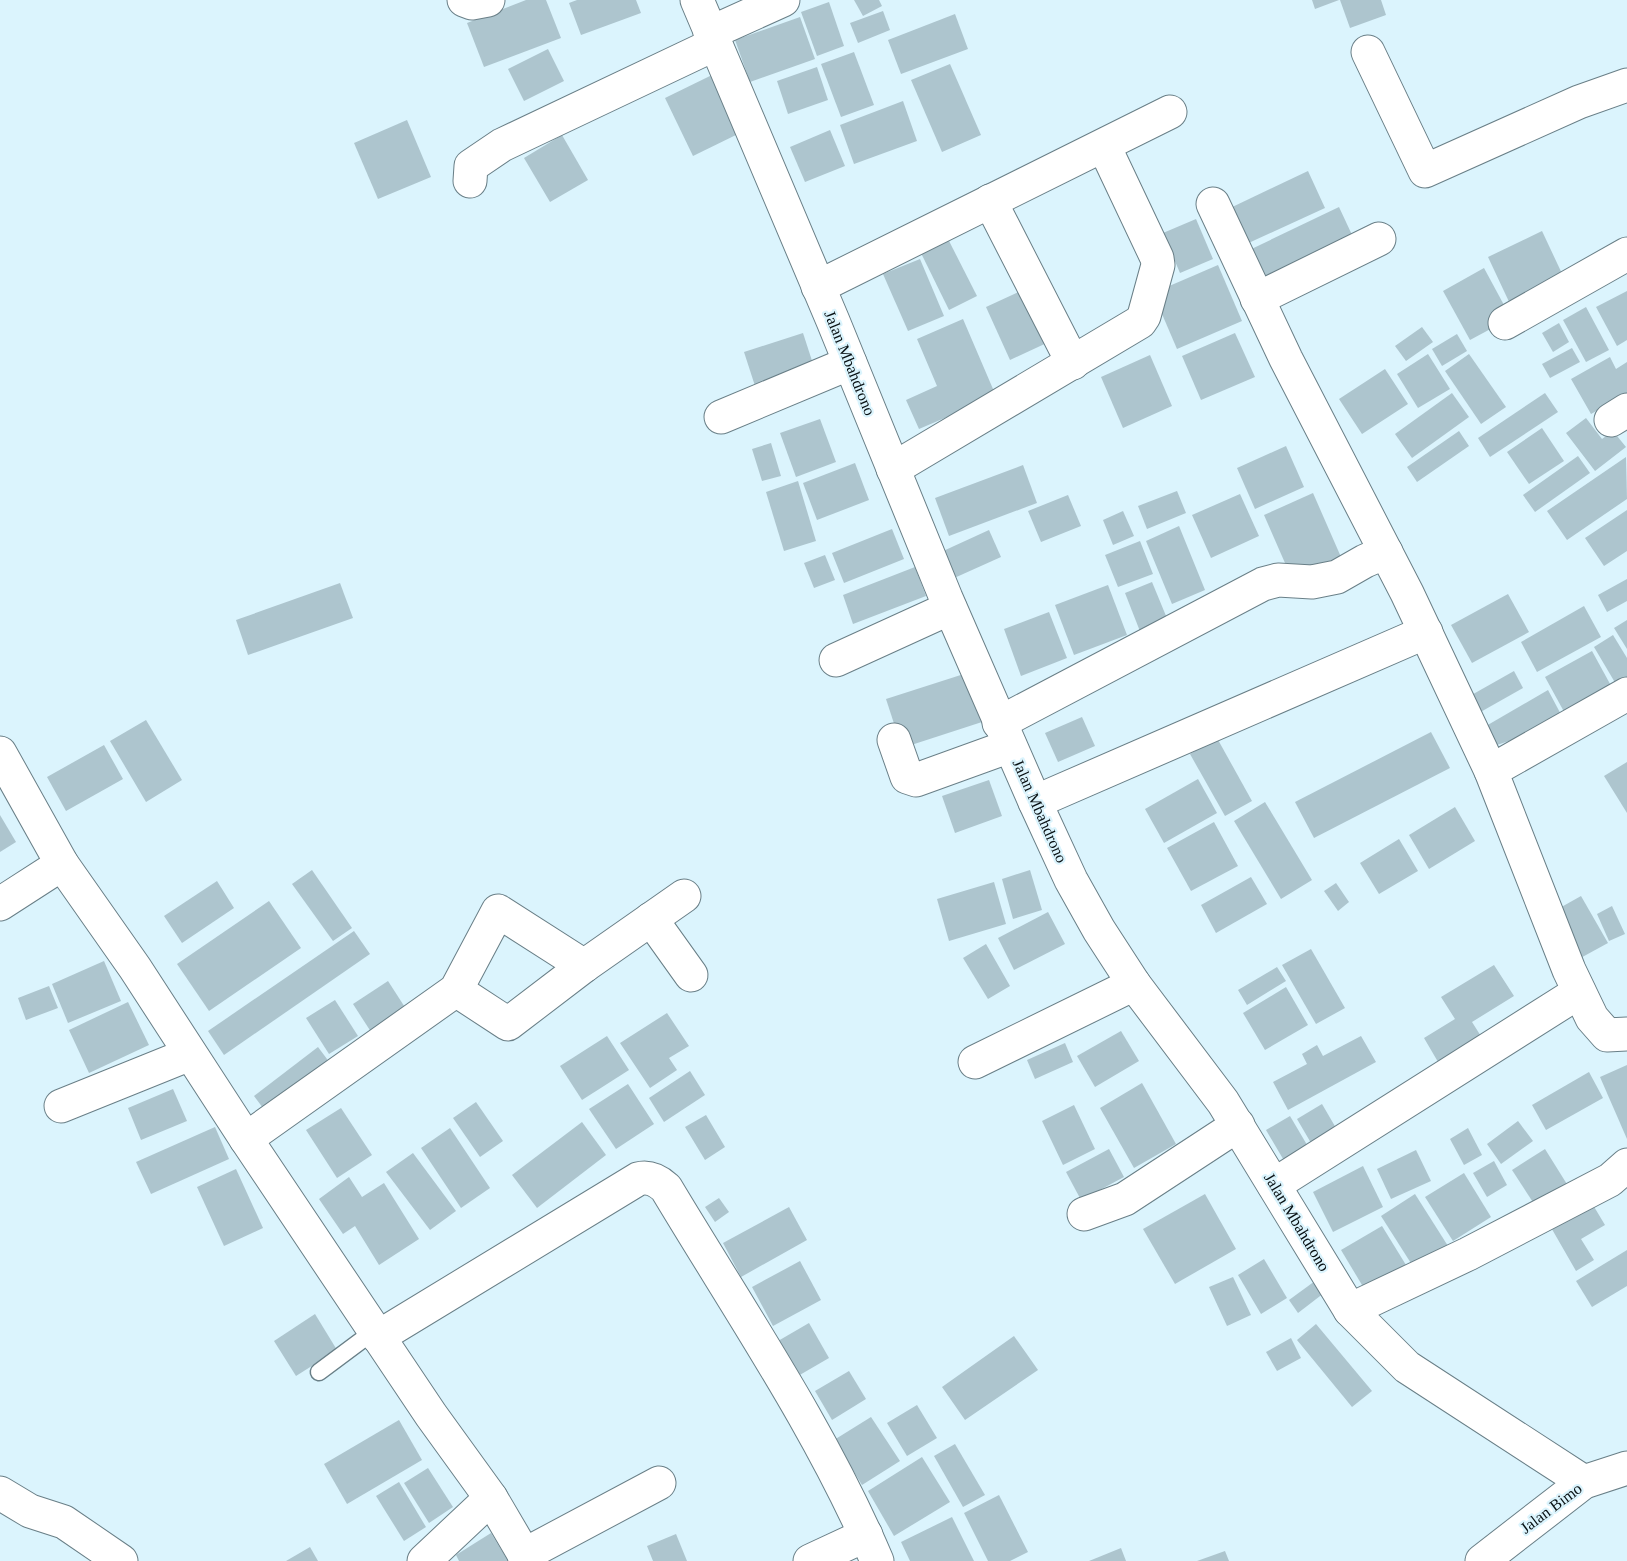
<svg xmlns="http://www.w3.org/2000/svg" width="1627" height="1561" font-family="Georgia,serif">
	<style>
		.building { fill: #adc5ce }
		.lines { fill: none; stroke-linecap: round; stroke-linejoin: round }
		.lane-casing { stroke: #697f87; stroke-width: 19 }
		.street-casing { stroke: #697f87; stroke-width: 35 }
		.lane { stroke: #fff; stroke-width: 16 }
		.street { stroke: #fff; stroke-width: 33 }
		.labels { text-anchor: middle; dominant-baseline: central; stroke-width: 4.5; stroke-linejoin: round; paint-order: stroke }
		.street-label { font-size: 16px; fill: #081013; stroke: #dbf4fd }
	</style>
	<rect width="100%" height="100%" fill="#dbf4fd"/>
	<g class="building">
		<path d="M526,0H546L561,38L484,67L467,23Z"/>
		<path d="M577,0H636L641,13L581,35L569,3Z"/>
		<path d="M854,0H879L882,6L863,16Z"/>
		<path d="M1312,0H1339L1315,9Z"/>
		<path d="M1340,0H1381L1386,15L1350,28Z"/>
		<path d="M829,2L844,46L817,56L801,12Z"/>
		<path d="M883,11L890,30L858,43L850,23Z"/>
		<path d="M955,14L968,49L901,74L888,40Z"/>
		<path d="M800,17L815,59L750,82L735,40Z"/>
		<path d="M548,49L564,81L524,101L508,69Z"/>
		<path d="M854,52L874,105L841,117L821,64Z"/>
		<path d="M950,64L981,135L942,152L911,80Z"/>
		<path d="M817,67L828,100L788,114L777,81Z"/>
		<path d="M712,75L740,133L693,156L665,98Z"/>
		<path d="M903,101L917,141L854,164L840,125Z"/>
		<path d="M407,120L431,177L378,199L354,143Z"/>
		<path d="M830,130L845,166L805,182L790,147Z"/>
		<path d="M562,135L588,180L550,202L524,158Z"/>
		<path d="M1308,171L1325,208L1242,246L1226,210Z"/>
		<path d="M1339,207L1353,237L1256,284L1241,254Z"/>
		<path d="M1196,219L1213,259L1180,273L1163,233Z"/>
		<path d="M1542,231L1565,280L1511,306L1488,257Z"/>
		<path d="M947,237L977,296L949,310L920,251Z"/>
		<path d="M920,259L944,316L908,331L883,274Z"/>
		<path d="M1218,265L1242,321L1177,349L1153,293Z"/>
		<path d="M1484,268L1511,318L1470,340L1443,291Z"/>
		<path d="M1027,288L1051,341L1010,360L986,307Z"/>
		<path d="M1627,291V340L1617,346L1596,307Z"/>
		<path d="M1586,307L1609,350L1586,362L1563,320Z"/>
		<path d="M963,319L996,396L919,429L906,400L937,386L917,339Z"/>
		<path d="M1559,323L1569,342L1553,352L1542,333Z"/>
		<path d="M1422,327L1433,342L1406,361L1395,346Z"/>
		<path d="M803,333L815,370L756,389L744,352Z"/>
		<path d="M1235,333L1255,377L1201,400L1182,356Z"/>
		<path d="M1457,334L1467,351L1442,366L1432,349Z"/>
		<path d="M1572,348L1580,362L1550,378L1542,364Z"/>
		<path d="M1428,354L1450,389L1418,408L1397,374Z"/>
		<path d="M1469,354L1506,407L1481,424L1445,371Z"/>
		<path d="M1150,355L1172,406L1123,428L1101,377Z"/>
		<path d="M1610,357L1616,369L1627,362V394L1591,414L1571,379Z"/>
		<path d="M1385,369L1408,404L1362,434L1339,399Z"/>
		<path d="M1452,393L1469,417L1412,458L1395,434Z"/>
		<path d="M1545,393L1558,412L1490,457L1478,438Z"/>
		<path d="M1586,418L1602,439L1613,431L1626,447L1595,471L1566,433Z"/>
		<path d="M820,419L836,462L796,477L780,433Z"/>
		<path d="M1542,428L1564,461L1529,484L1507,452Z"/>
		<path d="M1459,431L1469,446L1417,482L1407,467Z"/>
		<path d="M771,443L781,476L762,481L752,449Z"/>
		<path d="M1286,446L1304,487L1255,509L1237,468Z"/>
		<path d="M1578,456L1590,473L1535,512L1523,495Z"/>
		<path d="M1626,457L1627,499L1567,540L1547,511Z"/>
		<path d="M855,463L869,500L817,520L803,483Z"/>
		<path d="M1023,465L1037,503L949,536L935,498Z"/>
		<path d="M798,481L816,541L784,551L766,492Z"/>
		<path d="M1177,491L1186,513L1147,529L1138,506Z"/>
		<path d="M1313,493L1341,557L1292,579L1264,515Z"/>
		<path d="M1240,494L1259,536L1211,558L1192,515Z"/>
		<path d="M1068,495L1081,526L1041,542L1028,511Z"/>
		<path d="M1627,510V551L1604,566L1585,538Z"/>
		<path d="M1123,511L1134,536L1113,545L1103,520Z"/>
		<path d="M1179,526L1205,590L1172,604L1146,541Z"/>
		<path d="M892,529L904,559L844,583L832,553Z"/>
		<path d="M989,530L1001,557L952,579L941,552Z"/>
		<path d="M1140,541L1153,574L1118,587L1105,555Z"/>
		<path d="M825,555L835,580L814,588L804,563Z"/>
		<path d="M915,567L926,596L853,624L843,595Z"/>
		<path d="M1627,579V601L1607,612L1598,595Z"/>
		<path d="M1152,582L1171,628L1143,639L1125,593Z"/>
		<path d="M340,583L353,618L248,655L236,620Z"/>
		<path d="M1108,585L1127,635L1074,655L1055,605Z"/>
		<path d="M1508,594L1529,632L1472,663L1451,625Z"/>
		<path d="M1584,606L1601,637L1537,672L1521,642Z"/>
		<path d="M1049,612L1067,658L1021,676L1004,629Z"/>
		<path d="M1627,620V649L1614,628Z"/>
		<path d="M1613,635L1627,658V687L1620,691L1594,647Z"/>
		<path d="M1592,651L1615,693L1568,719L1545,677Z"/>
		<path d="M1514,671L1523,688L1477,714L1468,697Z"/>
		<path d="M967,673L982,722L902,748L886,699Z"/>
		<path d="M1548,690L1565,722L1494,746L1486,726Z"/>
		<path d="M1082,717L1095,746L1058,762L1045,733Z"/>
		<path d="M146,720L182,780L146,802L110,741Z"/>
		<path d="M1431,732L1450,768L1314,838L1295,802Z"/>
		<path d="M1217,738L1252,801L1225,816L1190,754Z"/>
		<path d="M104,745L123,779L66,811L47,777Z"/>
		<path d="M1627,762V813L1604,776Z"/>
		<path d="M1198,779L1217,813L1164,843L1145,809Z"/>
		<path d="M989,780L1002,816L955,833L942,796Z"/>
		<path d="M1265,802L1312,880L1281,899L1234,821Z"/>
		<path d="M1455,807L1475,841L1429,869L1409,835Z"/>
		<path d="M0,815L16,842L0,852Z"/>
		<path d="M1214,822L1238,866L1191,891L1167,848Z"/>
		<path d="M1399,839L1418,871L1379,894L1360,863Z"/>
		<path d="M312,870L352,928L333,941L292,884Z"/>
		<path d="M1030,870L1042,910L1013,919L1002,879Z"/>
		<path d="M1251,877L1267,904L1216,933L1201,905Z"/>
		<path d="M217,881L234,908L182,943L164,916Z"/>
		<path d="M994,882L1006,924L949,941L937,899Z"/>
		<path d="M1336,883L1349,902L1338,911L1324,891Z"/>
		<path d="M1581,896L1608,943L1575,961L1549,914Z"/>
		<path d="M269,901L301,948L209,1011L177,964Z"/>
		<path d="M1612,906L1625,934L1609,941L1597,914Z"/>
		<path d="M1048,912L1065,944L1014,970L998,938Z"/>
		<path d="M354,931L370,954L224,1055L208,1031Z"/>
		<path d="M986,944L1010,986L988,999L963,958Z"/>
		<path d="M1311,949L1345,1008L1316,1024L1282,965Z"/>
		<path d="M104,961L121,1001L68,1023L52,984Z"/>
		<path d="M1494,965L1514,996L1472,1022L1484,1041L1441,1067L1424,1038L1455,1019L1441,997Z"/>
		<path d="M1277,967L1286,981L1247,1005L1238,990Z"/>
		<path d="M388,981L408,1012L373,1035L353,1004Z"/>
		<path d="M49,986L58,1008L26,1020L18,998Z"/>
		<path d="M1286,987L1308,1025L1265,1050L1243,1013Z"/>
		<path d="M335,1000L358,1036L329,1054L306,1018Z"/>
		<path d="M128,1002L149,1045L89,1073L69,1030Z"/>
		<path d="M667,1013L689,1046L669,1058L677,1070L650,1088L620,1043Z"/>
		<path d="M1121,1031L1139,1061L1095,1087L1077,1056Z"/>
		<path d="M607,1036L629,1070L582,1100L560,1066Z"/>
		<path d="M1361,1036L1376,1062L1288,1110L1273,1082L1307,1064L1302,1054L1317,1045L1323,1056Z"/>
		<path d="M1065,1043L1073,1062L1035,1079L1027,1060Z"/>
		<path d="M318,1047L330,1063L266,1112L254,1096Z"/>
		<path d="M1627,1065V1139L1600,1077Z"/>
		<path d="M690,1071L705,1095L664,1122L649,1098Z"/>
		<path d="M1589,1072L1603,1098L1546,1130L1532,1105Z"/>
		<path d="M1142,1083L1176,1144L1134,1168L1100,1108Z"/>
		<path d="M628,1084L654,1124L616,1149L589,1109Z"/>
		<path d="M173,1089L187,1121L141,1140L128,1108Z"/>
		<path d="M476,1102L503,1141L480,1157L453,1118Z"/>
		<path d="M1322,1104L1336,1128L1311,1143L1297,1119Z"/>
		<path d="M1074,1105L1095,1149L1063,1165L1042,1121Z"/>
		<path d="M341,1108L372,1155L337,1178L306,1130Z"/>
		<path d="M706,1115L725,1147L705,1160L685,1127Z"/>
		<path d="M1290,1116L1313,1155L1289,1169L1266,1130Z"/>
		<path d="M1518,1121L1533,1141L1501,1164L1487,1144Z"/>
		<path d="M582,1122L606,1155L537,1208L512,1175Z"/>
		<path d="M215,1127L229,1159L151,1194L136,1162Z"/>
		<path d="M450,1128L490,1188L461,1208L421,1148Z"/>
		<path d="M1468,1128L1482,1155L1464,1165L1450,1139Z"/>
		<path d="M1109,1149L1124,1177L1081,1200L1066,1172Z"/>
		<path d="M1545,1149L1570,1189L1538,1210L1512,1170Z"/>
		<path d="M1416,1150L1431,1181L1391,1199L1377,1169Z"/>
		<path d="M413,1153L456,1211L430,1230L386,1172Z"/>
		<path d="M1494,1161L1507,1185L1487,1197L1473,1173Z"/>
		<path d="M1363,1166L1383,1207L1333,1232L1313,1192Z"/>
		<path d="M236,1169L263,1228L224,1246L197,1187Z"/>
		<path d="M1464,1173L1491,1217L1453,1241L1425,1197Z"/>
		<path d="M349,1177L362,1197L384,1183L419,1239L379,1265L355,1226L343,1234L319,1199Z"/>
		<path d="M1205,1194L1236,1249L1175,1284L1143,1229Z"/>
		<path d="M1415,1194L1448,1246L1414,1268L1381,1216Z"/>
		<path d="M719,1198L729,1212L715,1222L705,1207Z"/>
		<path d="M1590,1200L1605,1225L1581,1239L1594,1260L1576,1271L1549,1224Z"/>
		<path d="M789,1207L807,1240L741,1277L723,1243Z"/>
		<path d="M1382,1226L1406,1265L1365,1290L1341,1250Z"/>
		<path d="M1627,1250V1286L1592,1307L1576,1281Z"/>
		<path d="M1264,1259L1287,1298L1261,1314L1238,1275Z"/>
		<path d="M800,1261L821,1300L773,1326L752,1287Z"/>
		<path d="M1233,1277L1251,1315L1227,1326L1209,1287Z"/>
		<path d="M1315,1281L1324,1293L1298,1313L1289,1300Z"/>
		<path d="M315,1314L337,1350L296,1376L274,1341Z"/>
		<path d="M809,1323L829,1358L798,1376L778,1341Z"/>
		<path d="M1316,1324L1372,1391L1352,1407L1297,1340Z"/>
		<path d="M1014,1336L1038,1370L965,1420L942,1387Z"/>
		<path d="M1291,1338L1301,1358L1277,1371L1266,1352Z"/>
		<path d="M849,1371L866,1399L832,1420L815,1391Z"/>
		<path d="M917,1405L937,1438L907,1456L887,1423Z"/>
		<path d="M871,1417L900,1461L862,1485L834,1440Z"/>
		<path d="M399,1420L422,1460L347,1504L324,1464Z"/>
		<path d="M955,1444L985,1495L963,1507L934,1456Z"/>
		<path d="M922,1457L950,1502L894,1536L868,1491Z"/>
		<path d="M428,1468L453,1507L429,1523L404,1483Z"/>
		<path d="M399,1482L426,1527L404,1541L376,1496Z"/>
		<path d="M999,1495L1028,1552L1010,1561H988L964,1513Z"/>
		<path d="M952,1517L974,1561H910L901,1542Z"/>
		<path d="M491,1533L508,1561H459L456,1555Z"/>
		<path d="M676,1534L687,1561H653L647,1546Z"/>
		<path d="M310,1547L318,1561H286Z"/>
		<path d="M1121,1548L1126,1561H1089Z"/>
		<path d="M1225,1551L1229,1561H1197Z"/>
	</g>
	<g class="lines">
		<defs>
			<path id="lane" d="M319,1372L374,1331"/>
			<g id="street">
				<path d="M464,0L472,3L488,0"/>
				<path d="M697,0L833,321L946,598L1035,802L1071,880L1099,930L1134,984L1223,1102L1350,1310L1407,1367L1584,1482"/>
				<path d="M710,33L783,0"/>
				<path d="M1368,52L1425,171L1579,102L1627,85"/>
				<path d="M470,181L471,166L502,145L715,44"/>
				<path d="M990,201L1073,363"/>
				<path d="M1213,204L1286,359L1407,593L1491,771"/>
				<path d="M818,287L1170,112"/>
				<path d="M1257,299L1379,239"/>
				<path d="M1505,323L1627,254"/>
				<path d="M721,417L850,363"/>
				<path d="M1611,420L1627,410"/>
				<path d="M893,469L1140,322L1144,316L1158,265L1157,258L1104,146"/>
				<path d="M836,660L950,608"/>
				<path d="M1627,694L1491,771L1569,970L1592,1018L1607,1035L1627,1034"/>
				<path d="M999,723L1263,584L1278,580L1312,582L1337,577L1365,561L1386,552"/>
				<path d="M894,740L907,777L916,780L1010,746"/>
				<path d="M0,753L62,864L135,968L246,1139L431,1415L491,1498L528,1561"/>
				<path d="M1035,802L1426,632"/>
				<path d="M0,904L62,864"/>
				<path d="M651,919L691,975"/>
				<path d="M456,990L508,1024L584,966L684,896"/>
				<path d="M975,1062L1134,984"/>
				<path d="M61,1106L190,1054"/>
				<path d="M246,1139L456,990L498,911L584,966"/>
				<path d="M1274,1185L1579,992"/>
				<path d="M1084,1214L1125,1199L1238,1125"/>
				<path d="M1350,1310L1468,1254L1610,1180L1627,1165"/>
				<path d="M378,1337L638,1179C649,1176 657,1180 666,1188C739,1310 821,1429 877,1561"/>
				<path d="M0,1493L30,1511L64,1522L121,1561"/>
				<path d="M524,1555L659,1483"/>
				<path d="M424,1561L491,1498"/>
				<path d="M810,1561L866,1535"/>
				<path d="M1482,1561L1584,1482L1627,1468"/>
			</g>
		</defs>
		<use href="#lane" class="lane-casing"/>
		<use href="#street" class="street-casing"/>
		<use href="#lane" class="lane"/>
		<use href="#street" class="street"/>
	</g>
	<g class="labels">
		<g class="street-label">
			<text transform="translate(850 363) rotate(68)">Jalan Mbahdrono</text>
			<text transform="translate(1040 811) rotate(66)">Jalan Mbahdrono</text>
			<text transform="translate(1297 1222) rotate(59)">Jalan Mbahdrono</text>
			<text transform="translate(1551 1508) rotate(-37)">Jalan Bimo</text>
		</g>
	</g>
</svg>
